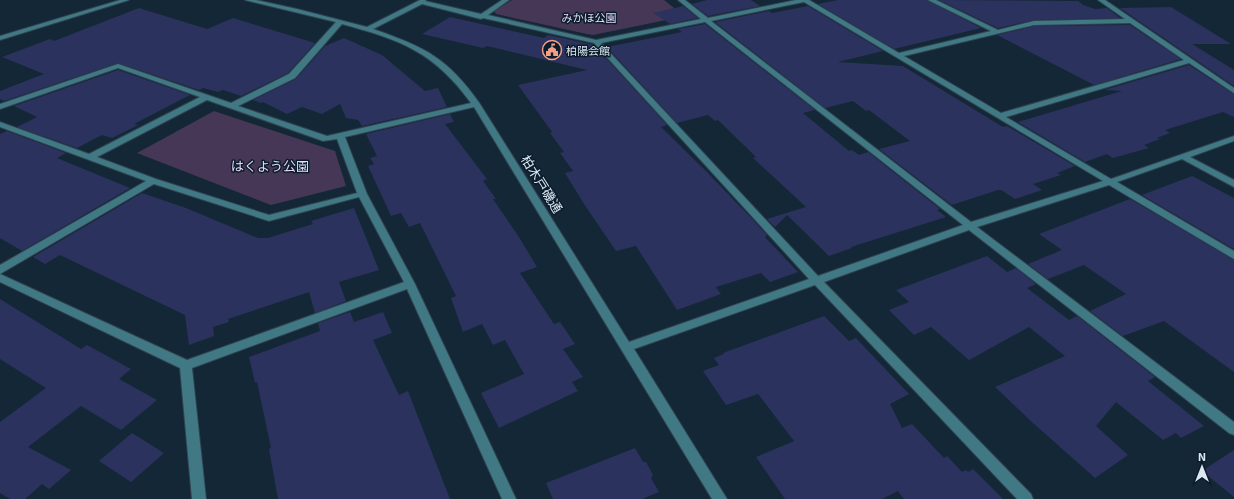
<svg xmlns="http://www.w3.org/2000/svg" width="1234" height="499" font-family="'Exo 2','Noto Sans JP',sans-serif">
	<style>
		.green { fill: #463757 }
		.building { fill: #2b325d }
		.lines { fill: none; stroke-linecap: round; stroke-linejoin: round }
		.minor-casing { stroke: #304250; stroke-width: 2 }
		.minor { fill: #407884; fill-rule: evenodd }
		.labels { text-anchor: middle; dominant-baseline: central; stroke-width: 3; stroke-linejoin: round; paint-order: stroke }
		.far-park-label { font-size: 11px; fill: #e8dbf9; stroke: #0b1d2c }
		.far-poi-label { font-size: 11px; fill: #dce7f2; stroke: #0b1d2c; text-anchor: start }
		.park-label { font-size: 13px; fill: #e8dbf9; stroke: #0b1d2c }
		.street-label { font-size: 13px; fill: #dce7f2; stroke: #0b1d2c }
	</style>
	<rect width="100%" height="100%" fill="#142736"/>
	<g class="green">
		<path d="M512,0H664L683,15L681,17L593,35L587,34L496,14L494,11Z"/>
		<path d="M214,111L335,151L346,186L271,205L137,153Z"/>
	</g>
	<g class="building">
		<path d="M707,0H751L760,6L708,16L692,4Z"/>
		<path d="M838,0H927L981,28L894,49L818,4Z"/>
		<path d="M939,0L1078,1L1083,5L1095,9L1107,8L1120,18L1034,20L998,28Z"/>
		<path d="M683,6L698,18L670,24L653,13Z"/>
		<path d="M808,6L883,51L838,62L903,66L1003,127L1007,126L1075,166L1057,173L1061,175L1033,184L1042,190L1015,199L1001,190H998L952,205L879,149L910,141L869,110L866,111L853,101L825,108L715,22L769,11L772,13Z"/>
		<path d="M1171,7L1231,44H1192L1234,70V86L1120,8Z"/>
		<path d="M139,8L207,29L233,18L315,43L288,73L241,96L223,90L218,92L203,88L199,90L118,63L4,101L0,99V91L44,74L2,57L50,39L54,41Z"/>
		<path d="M450,17L544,38L548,35L594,45L667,125L661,127L706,171L755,222L767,235L765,237L798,272L770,282L761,273L716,287L721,294L677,310L636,246L616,251L584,204L565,173L573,171L560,153L564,152L550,133L552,132L518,85L587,70L487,46L483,48L422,34Z"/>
		<path d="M705,24L815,110L803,113L849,151L852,150L859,155L868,152L940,209L937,210L946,217L851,247L852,248L829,256L787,215L775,227L767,219L806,207L753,158L756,157L718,120L715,121L708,115L677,123L607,47L682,32L678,29Z"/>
		<path d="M1130,25L1181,59L1094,85L997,35L1034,26Z"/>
		<path d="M344,38L382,55L425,91L438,88L447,107L362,126L358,120L346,118L340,104L322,114L302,107L287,114L263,102L261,103L253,100L296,79L325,46Z"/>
		<path d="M1189,65L1234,94V117L1223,112L1165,130L1170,133L1157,138L1160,139L1144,145L1149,148L1113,158L1107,154L1085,162L1018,122L1122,91L1104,90Z"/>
		<path d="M118,70L190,95L134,124L138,125L112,138L102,135L77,148L17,127L37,117L14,106Z"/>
		<path d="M450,114L454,122L445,124L487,179L483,181L496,199H493L519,237L537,267L520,273L554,324L560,322L575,344L563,349L583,377L572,382L578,391L499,428L481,393L524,374L505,340L493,345L482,324L463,332L451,298L456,296L420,223L409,227L401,213L391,216L368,166L374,164L370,158L377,156L366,134Z"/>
		<path d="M7,131L66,153L57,158L130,188L22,251L0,238V134Z"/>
		<path d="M1192,176L1234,198V249L1142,195Z"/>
		<path d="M142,193L186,208L258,238H268L313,224L311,221L354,208L379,270L339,282L346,301L315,313L309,292L228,319L229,322L213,327L214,336L189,345L185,315L60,255L45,264L33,257Z"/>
		<path d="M1130,199L1234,260V372L1164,321L1123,336L1090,311L1126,294L1084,265L1048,279L1028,264L1062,250L1039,234Z"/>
		<path d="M987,256L1007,272L1016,268L1036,284L1027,288L1069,320L1077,316L1155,377L1148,381L1204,426L1181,438L1176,433L1163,440L1116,402L1096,426L1128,455L1095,478L1034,424L995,387L1065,356L1029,327L969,360L931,327L914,335L889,310L909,302L896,290Z"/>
		<path d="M0,299L81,349L87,345L131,369L119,379L157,400L121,430L81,406L28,447L71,470L49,489L42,484L25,499H10L0,493V422L46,388L0,359Z"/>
		<path d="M350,312L354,322L383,312L392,333L373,340L399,395L408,391L450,499H278L269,449L271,448L257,382L255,383L249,357L320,331L318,323Z"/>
		<path d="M824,316L849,341L856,338L909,394L890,404L902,428L912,424L944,458L947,456L962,472L966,470L968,472L973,469L1003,499H904L898,491L882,499H785L756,457L794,441L758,394L726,405L703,371L719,365L714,358L724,354L723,353Z"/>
		<path d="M132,433L164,453L131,482L99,461Z"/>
		<path d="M635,448L643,462H646L653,475L651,478L659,492L642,499H553L546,483Z"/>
		<path d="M1234,450V497L1202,471Z"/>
	</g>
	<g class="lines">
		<defs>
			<g id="minor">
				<path d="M120,0H129L0,40V36Z"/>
				<path d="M245,0H256L297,9L367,27L420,0H426L425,1L481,14L502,0H509L488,15L596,40L701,19L678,0H685L708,18L796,0H809L899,53L991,31L928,0H936L998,30L1034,21L1125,19L1098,0H1105L1234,88V93L1189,63L1006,117L1111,179L1234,136V141L1190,157L1234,180V187L1182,159L1117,182L1234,251V259L1109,185L977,227L1234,422V435L1229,433L969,230L824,282L1031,494L1033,499H1017L815,285L634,349L727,499H712L474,107L345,137L367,194L415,284L516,499H502L407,289L192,368L206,499H192L180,368L0,282V274L187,360L404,282L359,197L269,221L154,184L0,274V265L146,181L0,127V122L89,154L200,97L118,68L0,109V104L118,64L231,103L289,74L336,22ZM804,2L1103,181L971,222L711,21ZM422,4L481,19L483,18L594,43L809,279L629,342L480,104C448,58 425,47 373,29ZM705,22L963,225L818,276L601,43ZM1130,23L1184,60L1001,113L904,56L1034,25ZM342,24C401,40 434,52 471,103L327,136L238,106L295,78ZM207,100L323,141L337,139L357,193L269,215L156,179L97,157Z"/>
			</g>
		</defs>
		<use href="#minor" class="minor-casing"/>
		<use href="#minor" class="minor"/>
	</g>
	<defs>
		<symbol id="civic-ring" viewBox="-11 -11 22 22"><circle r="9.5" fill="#0b1d2c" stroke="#f49e87" stroke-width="1.5"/><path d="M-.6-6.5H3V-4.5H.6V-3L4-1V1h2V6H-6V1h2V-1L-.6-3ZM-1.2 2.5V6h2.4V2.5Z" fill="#f49e87"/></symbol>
	</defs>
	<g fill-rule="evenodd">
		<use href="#civic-ring" x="541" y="39" width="22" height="22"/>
	</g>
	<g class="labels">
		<g class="far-park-label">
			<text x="589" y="17">みかほ公園</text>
		</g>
		<g class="far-poi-label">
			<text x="566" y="50">柏陽会館</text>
		</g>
		<g class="park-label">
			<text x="270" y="166">はくよう公園</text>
		</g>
		<g class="street-label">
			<text transform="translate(542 184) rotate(58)">柏木戸磯通</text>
		</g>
	</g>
	<g transform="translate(1202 467)" stroke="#0b1d2c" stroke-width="3" paint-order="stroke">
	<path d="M0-3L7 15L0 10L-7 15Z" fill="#dce7f2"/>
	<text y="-6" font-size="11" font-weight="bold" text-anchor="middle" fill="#dce7f2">N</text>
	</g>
</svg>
